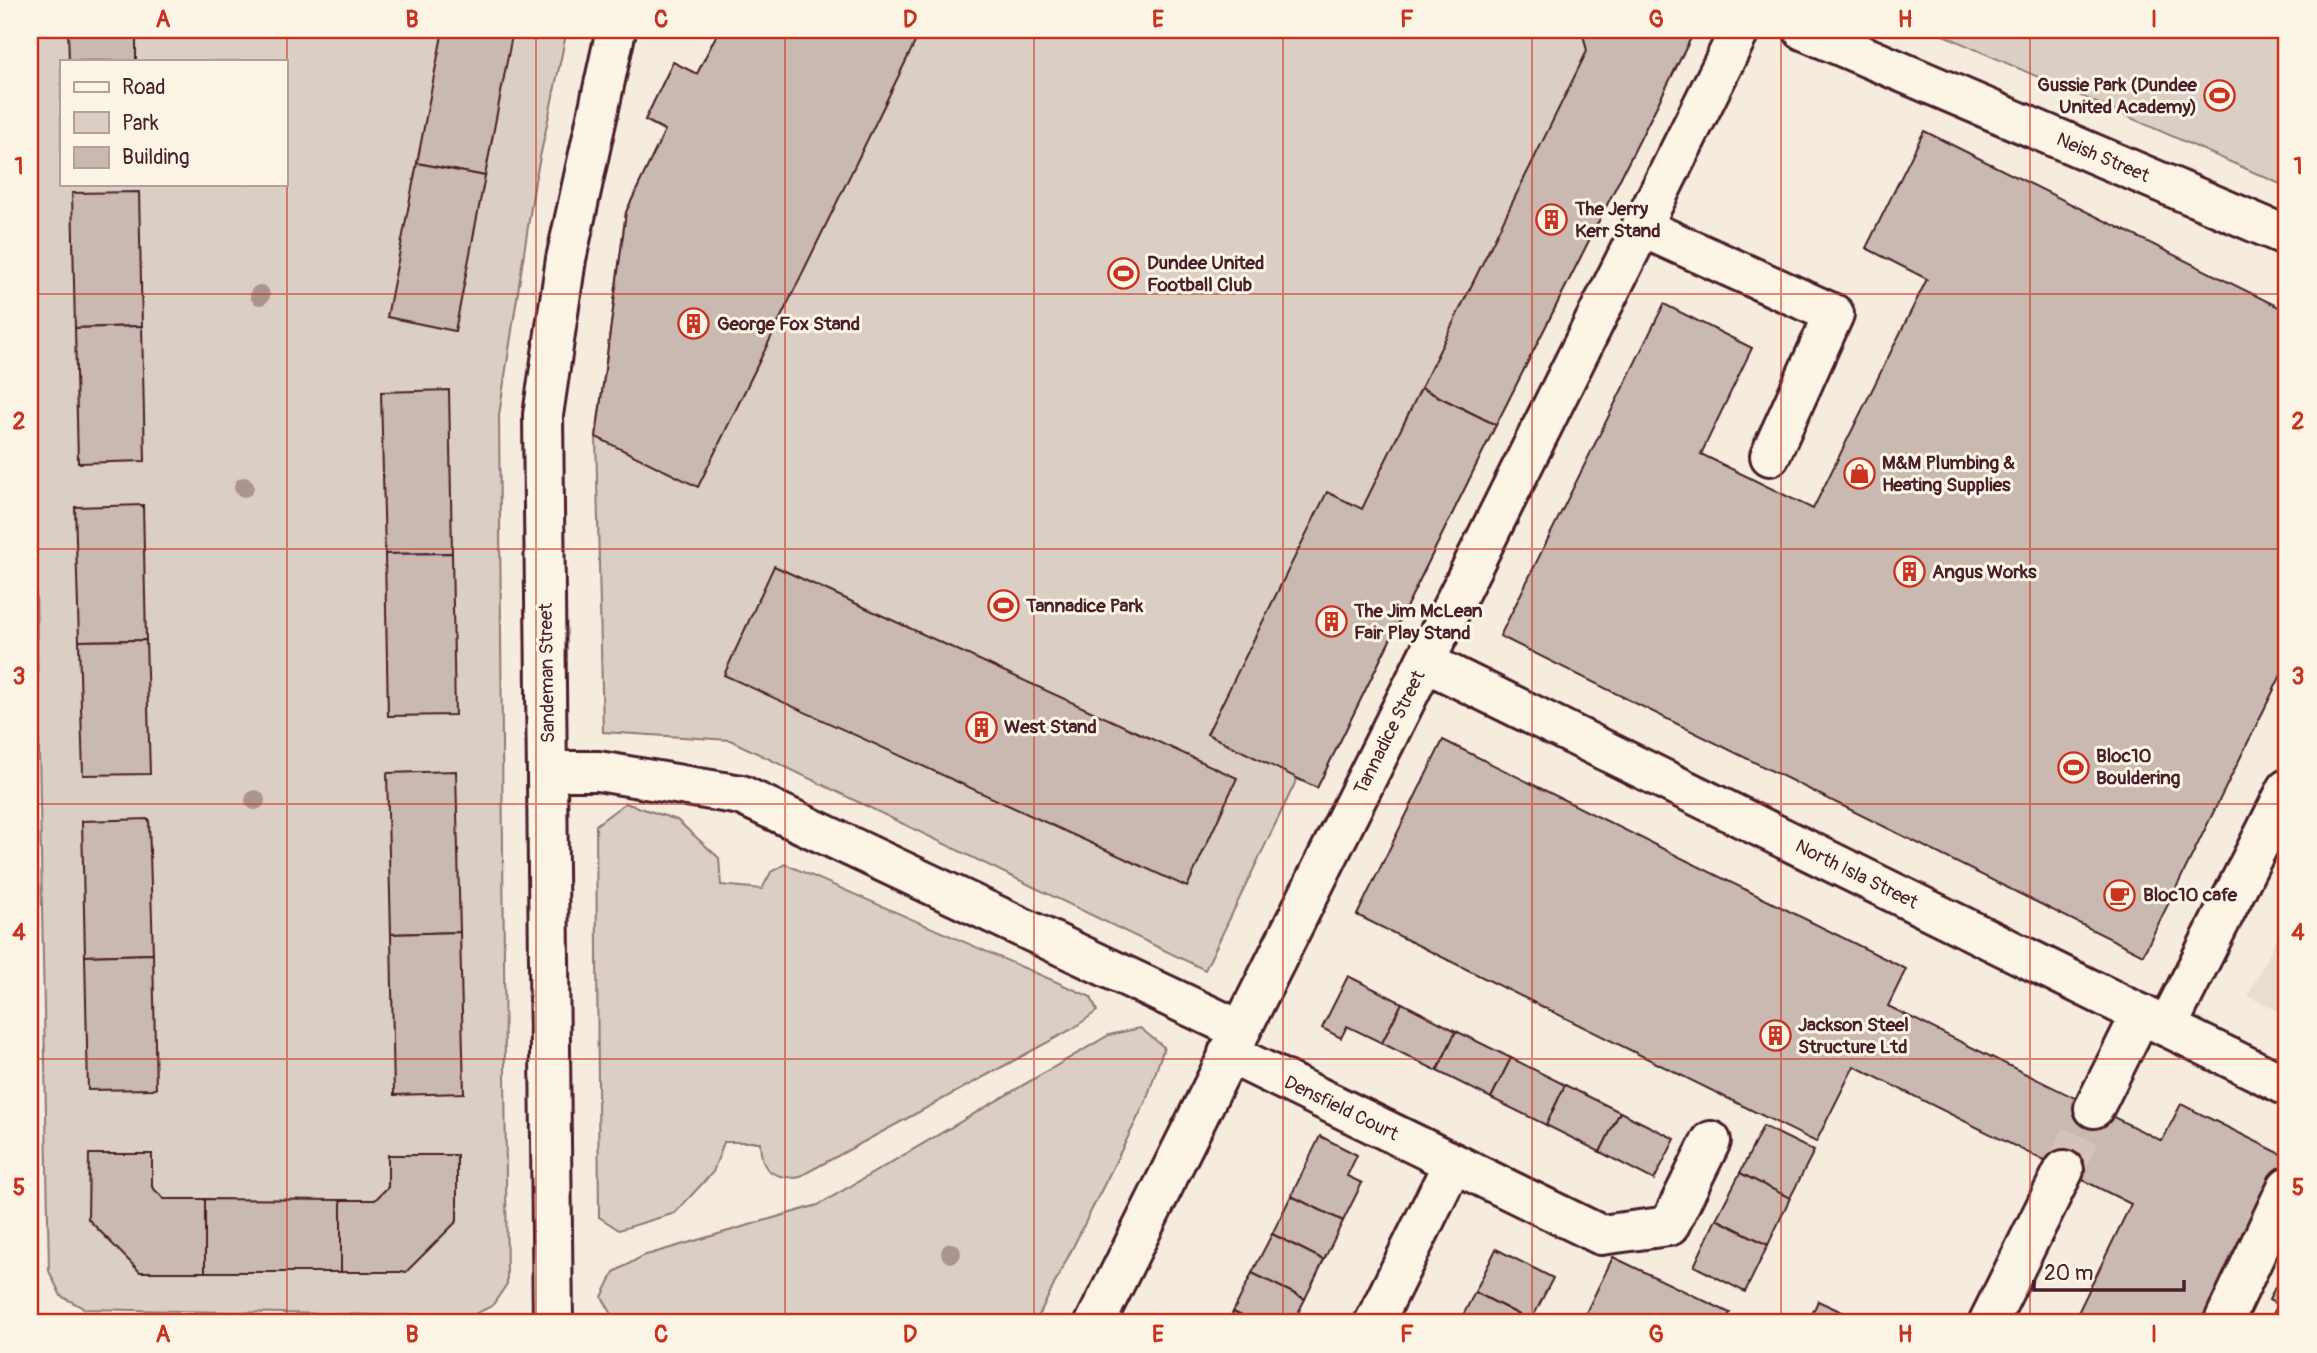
<svg xmlns="http://www.w3.org/2000/svg" width="2317" height="1353" font-family="Pangolin,sans-serif">
	<style>
		.built { fill: #e8ddd0 }
		.green { fill: #dbcec4; stroke: #927678; stroke-width: 2; fill-rule: evenodd }
		.building { fill: #cab9b1; stroke: #4a1f2b; stroke-width: 2 }
		.lines { fill: none; stroke-linecap: round; stroke-linejoin: round }
		.minor-tunnel { stroke: #d3c3ba; stroke-width: 38; stroke-dasharray: 38 19; stroke-linecap: butt }
		.minor-casing { stroke: #4a1f2b; stroke-width: 44 }
		.minor { stroke: #fcf5e5; stroke-width: 38 }
		.tree { fill: #ab9390 }
		.grid { fill: none; stroke: #c8321e; stroke-width: 2; stroke-opacity: 0.55 }
		.labels { text-anchor: middle; dominant-baseline: central; stroke-width: 6; stroke-linejoin: round; paint-order: stroke }
		.poi-label { font-size: 19px; font-weight: bold; fill: #4a1f2b; stroke: #fcf5e5; text-anchor: start }
		.street-label { font-size: 19px; fill: #4a1f2b; stroke: #fcf5e5 }
		.neatline { fill: none; stroke: #c8321e; stroke-width: 2.5 }
		.grid-label { font-size: 23px; text-anchor: middle; font-weight: bold; fill: #c8321e }
	</style>
	<rect width="100%" height="100%" fill="#f5ecde"/>
	<filter id="ink" filterUnits="userSpaceOnUse"><feTurbulence type="fractalNoise" baseFrequency=".0143" numOctaves="2"/><feDisplacementMap in="SourceGraphic" scale="14" xChannelSelector="R" yChannelSelector="G"/><feConvolveMatrix kernelMatrix="1 2 1 2 8 2 1 2 1" color-interpolation-filters="sRGB"/></filter>
	<g filter="url(#ink)">
		<path class="built" d="M2287,917V1015L2248,996Z"/>
		<g class="green">
			<path d="M30,30H567L535,181L499,415L507,1284L492,1306L469,1317L85,1309L61,1296L49,1271L30,282ZM61,61H285V184H61Z"/>
			<path d="M719,30H1695L1496,425L1317,788L1297,779L1205,970L730,740L603,732L596,437L626,212L665,131L645,120L673,62L697,74Z"/>
			<path d="M1935,30H2287V187L1934,31Z"/>
			<path d="M625,803L677,820L719,858L721,885L762,889L771,872L785,864L1091,997L1097,1011L1074,1028L797,1178C769,1177 761,1170 760,1142H724L713,1172L675,1213L619,1230L599,1217L596,825Z"/>
			<path d="M1140,1028L1164,1047L1146,1101L1035,1323H617L602,1297L614,1272L643,1256L818,1205L1109,1035Z"/>
		</g>
		<g class="building">
			<path d="M68,30H136V61H69Z"/>
			<path d="M443,30H513L485,176L417,163Z"/>
			<path d="M719,30H921L698,487L596,437L626,212L665,130L645,120L673,62L697,74Z"/>
			<path d="M1582,30H1695L1496,425L1421,388L1587,51Z"/>
			<path d="M1924,131L2287,311V663L2143,955L1500,636L1664,304L1752,348L1701,454L1813,509L1927,279L1866,248Z"/>
			<path d="M417,163L485,176L455,331L387,317Z"/>
			<path d="M139,192L142,326L75,328L72,193Z"/>
			<path d="M142,326L145,461L78,463L75,328Z"/>
			<path d="M1421,388L1496,425L1317,788L1207,734L1327,492L1362,509Z"/>
			<path d="M449,390L452,553L385,554L381,392Z"/>
			<path d="M143,505L146,640L79,641L75,507Z"/>
			<path d="M452,553L455,715L388,716L385,554Z"/>
			<path d="M774,566L1237,778L1187,887L724,675Z"/>
			<path d="M146,640L150,774L83,775L79,641Z"/>
			<path d="M1443,740L1906,969L1888,1006L2162,1141L2181,1104L2287,1157L2205,1323H2073L2131,1204L1854,1066L1816,1142L1357,915Z"/>
			<path d="M456,771L460,932L391,934L387,773Z"/>
			<path d="M149,819L153,954L85,956L82,821Z"/>
			<path d="M460,932L464,1093L394,1095L391,934Z"/>
			<path d="M153,954L156,1089L88,1090L85,956Z"/>
			<path d="M1348,976L1402,1003L1382,1043L1347,1026L1341,1038L1322,1028Z"/>
			<path d="M1402,1003L1456,1031L1437,1071L1382,1043Z"/>
			<path d="M1456,1031L1511,1058L1491,1098L1437,1071Z"/>
			<path d="M1511,1058L1565,1085L1546,1125L1491,1098Z"/>
			<path d="M1565,1085L1620,1112L1600,1152L1546,1125Z"/>
			<path d="M1620,1112L1675,1139L1654,1180L1600,1152Z"/>
			<path d="M1763,1126L1814,1151L1790,1198L1740,1173Z"/>
			<path d="M1320,1136L1357,1155L1347,1176L1362,1183L1343,1221L1291,1196Z"/>
			<path d="M89,1154H152V1187L164,1199H205V1272H140L88,1219Z"/>
			<path d="M388,1155H457V1221L406,1272H341V1200H375L388,1187Z"/>
			<path d="M1740,1173L1790,1198L1768,1245L1716,1219Z"/>
			<path d="M1291,1196L1343,1221L1324,1260L1272,1234Z"/>
			<path d="M205,1199L341,1200V1272H205Z"/>
			<path d="M1716,1219L1768,1245L1745,1292L1694,1266Z"/>
			<path d="M1272,1234L1324,1260L1305,1299L1252,1273Z"/>
			<path d="M1496,1249L1553,1278L1531,1321L1475,1292Z"/>
			<path d="M1613,1257L1730,1313L1725,1323H1581Z"/>
			<path d="M2287,1262V1323H2268L2278,1305L2269,1300Z"/>
			<path d="M1252,1273L1305,1299L1293,1323H1257L1233,1312Z"/>
			<path d="M1475,1292L1531,1321L1530,1323H1459Z"/>
			<path d="M1818,1301L1866,1323H1808Z"/>
			<path d="M1233,1312L1257,1323H1228Z"/>
		</g>
		<g class="lines">
			<path class="minor-tunnel" d="M2064,1170L2094,1108"/>
			<defs>
				<g id="minor">
					<path id="s1" d="M1803,30L2287,236"/>
					<path d="M1641,227L1834,314L1770,456"/>
					<path id="s2" d="M1425,662L2287,1086"/>
					<path d="M548,771H598L741,795L1240,1030"/>
					<path d="M2167,1027L2287,789"/>
					<path id="s3" d="M1228,1053L1601,1235L1669,1226L1711,1141"/>
					<path d="M2094,1108L2141,1014"/>
					<path d="M553,1323L543,415L566,259L616,30"/>
					<path id="s4" d="M1095,1323L1740,30"/>
					<path d="M1374,1323L1453,1163"/>
					<path d="M1988,1323L2064,1170"/>
					<path d="M2223,1323L2287,1187"/>
				</g>
			</defs>
			<use href="#minor" class="minor-casing"/>
			<use href="#minor" class="minor"/>
		</g>
		<g class="tree">
			<circle cx="260" cy="295" r="10"/>
			<circle cx="244" cy="487" r="10"/>
			<circle cx="255" cy="800" r="10"/>
			<circle cx="951" cy="1253" r="10"/>
		</g>
	</g>
	<path class="grid" d="M287,30V1323M536,30V1323M785,30V1323M1034,30V1323M1283,30V1323M1532,30V1323M1781,30V1323M2030,30V1323M30,294H2287M30,549H2287M30,804H2287M30,1059H2287"/>
	<defs>
		<symbol id="stadium-ring" viewBox="-11 -11 22 22"><circle r="9.5" fill="#fcf5e5" stroke="#c8321e" stroke-width="1.5"/><path d="M0-5a6.5 5 0 1 0 0 10a6.5 5 0 1 0 0-10ZM-3.5-1.8h7v3.6h-7Z" fill="#c8321e"/></symbol>
		<symbol id="building-ring" viewBox="-11 -11 22 22"><circle r="9.5" fill="#fcf5e5" stroke="#c8321e" stroke-width="1.5"/><path d="M-4-6H4V6H1V3H-1V6H-4ZM-2.5-4.3h1.7v1.8h-1.7ZM.8-4.3h1.7v1.8H.8ZM-2.5-1h1.7V.8h-1.7ZM.8-1h1.7V.8H.8Z" fill="#c8321e"/></symbol>
		<symbol id="shop-ring" viewBox="-11 -11 22 22"><circle r="9.5" fill="#fcf5e5" stroke="#c8321e" stroke-width="1.5"/><path d="M-5-2.5h2.3a2.7 3.5 0 0 1 5.4 0H5L5.5 6h-11ZM-1.5-2.5h3a1.5 2.3 0 0 0-3 0Z" fill="#c8321e"/></symbol>
		<symbol id="cafe-ring" viewBox="-11 -11 22 22"><circle r="9.5" fill="#fcf5e5" stroke="#c8321e" stroke-width="1.5"/><path d="M-5.5-4.5H6V0H3Q3 3.5 0 3.5H-2.5Q-5.5 3.5-5.5 0ZM3-3.2v2h1.7v-2ZM-6 4.5H4V6H-6Z" fill="#c8321e"/></symbol>
	</defs>
	<g fill-rule="evenodd">
		<use href="#stadium-ring" x="2202" y="78" width="35" height="35"/>
		<use href="#building-ring" x="1534" y="202" width="35" height="35"/>
		<use href="#stadium-ring" x="1106" y="256" width="35" height="35"/>
		<use href="#building-ring" x="676" y="306" width="35" height="35"/>
		<use href="#shop-ring" x="1842" y="456" width="35" height="35"/>
		<use href="#building-ring" x="1892" y="554" width="35" height="35"/>
		<use href="#stadium-ring" x="986" y="588" width="35" height="35"/>
		<use href="#building-ring" x="1314" y="604" width="35" height="35"/>
		<use href="#building-ring" x="964" y="710" width="35" height="35"/>
		<use href="#stadium-ring" x="2056" y="750" width="35" height="35"/>
		<use href="#cafe-ring" x="2102" y="878" width="35" height="35"/>
		<use href="#building-ring" x="1758" y="1018" width="35" height="35"/>
	</g>
	<g class="labels">
		<g class="poi-label">
			<text x="2197" y="85" text-anchor="end">Gussie Park (Dundee<tspan x="2197" dy="22">United Academy)</tspan></text>
			<text x="1575" y="209">The Jerry<tspan x="1575" dy="22">Kerr Stand</tspan></text>
			<text x="1147" y="263">Dundee United<tspan x="1147" dy="22">Football Club</tspan></text>
			<text x="717" y="324">George Fox Stand</text>
			<text x="1882" y="463">M&amp;M Plumbing &amp;<tspan x="1882" dy="22">Heating Supplies</tspan></text>
			<text x="1932" y="572">Angus Works</text>
			<text x="1026" y="606">Tannadice Park</text>
			<text x="1354" y="611">The Jim McLean<tspan x="1354" dy="22">Fair Play Stand</tspan></text>
			<text x="1004" y="727">West Stand</text>
			<text x="2096" y="756">Bloc10<tspan x="2096" dy="22">Bouldering</tspan></text>
			<text x="2143" y="895">Bloc10 cafe</text>
			<text x="1798" y="1025">Jackson Steel<tspan x="1798" dy="22">Structure Ltd</tspan></text>
		</g>
		<g class="street-label">
			<text stroke="none"><textPath href="#s1" startOffset="326">Neish Street</textPath></text>
			<text transform="translate(547 673) rotate(-91)">Sandeman Street</text>
			<text stroke="none"><textPath href="#s4" startOffset="660">Tannadice Street</textPath></text>
			<text stroke="none"><textPath href="#s2" startOffset="481">North Isla Street</textPath></text>
			<text stroke="none"><textPath href="#s3" startOffset="126">Densfield Court</textPath></text>
		</g>
	</g>
	<rect width="2317" height="1353" fill="none" stroke="#fcf5e5" stroke-width="77"/>
	<rect x="60" y="60" width="228" height="126" fill="#fcf5e5" stroke="#b59f9b" stroke-width="2"/>
	<rect x="74" y="82" width="35" height="10" fill="#fcf5e5" stroke="#b59f9b" stroke-width="2"/>
	<text x="122" y="94" font-size="21" fill="#4a1f2b">Road</text>
	<rect x="74" y="112" width="35" height="21" fill="#dbcec4" stroke="#b59f9b" stroke-width="2"/>
	<text x="122" y="130" font-size="21" fill="#4a1f2b">Park</text>
	<rect x="74" y="147" width="35" height="21" fill="#cab9b1" stroke="#b59f9b" stroke-width="2"/>
	<text x="122" y="164" font-size="21" fill="#4a1f2b">Building</text>
	<path d="M2034 1280v10h150v-10" fill="none" stroke="#4a1f2b" stroke-width="3.5"/>
	<text x="2044" y="1280" font-size="21" fill="#4a1f2b" stroke="#fcf5e5" stroke-width="5" paint-order="stroke">20 m</text>
	<rect x="38" y="38" width="2240" height="1276" class="neatline"/>
	<g class="grid-label">
		<text x="163" y="27">A</text>
		<text x="412" y="27">B</text>
		<text x="661" y="27">C</text>
		<text x="910" y="27">D</text>
		<text x="1158" y="27">E</text>
		<text x="1407" y="27">F</text>
		<text x="1656" y="27">G</text>
		<text x="1905" y="27">H</text>
		<text x="2154" y="27">I</text>
		<text x="19" y="174">1</text>
		<text x="2298" y="174">1</text>
		<text x="19" y="429">2</text>
		<text x="2298" y="429">2</text>
		<text x="19" y="684">3</text>
		<text x="2298" y="684">3</text>
		<text x="19" y="940">4</text>
		<text x="2298" y="940">4</text>
		<text x="19" y="1195">5</text>
		<text x="2298" y="1195">5</text>
		<text x="163" y="1342">A</text>
		<text x="412" y="1342">B</text>
		<text x="661" y="1342">C</text>
		<text x="910" y="1342">D</text>
		<text x="1158" y="1342">E</text>
		<text x="1407" y="1342">F</text>
		<text x="1656" y="1342">G</text>
		<text x="1905" y="1342">H</text>
		<text x="2154" y="1342">I</text>
	</g>
</svg>
